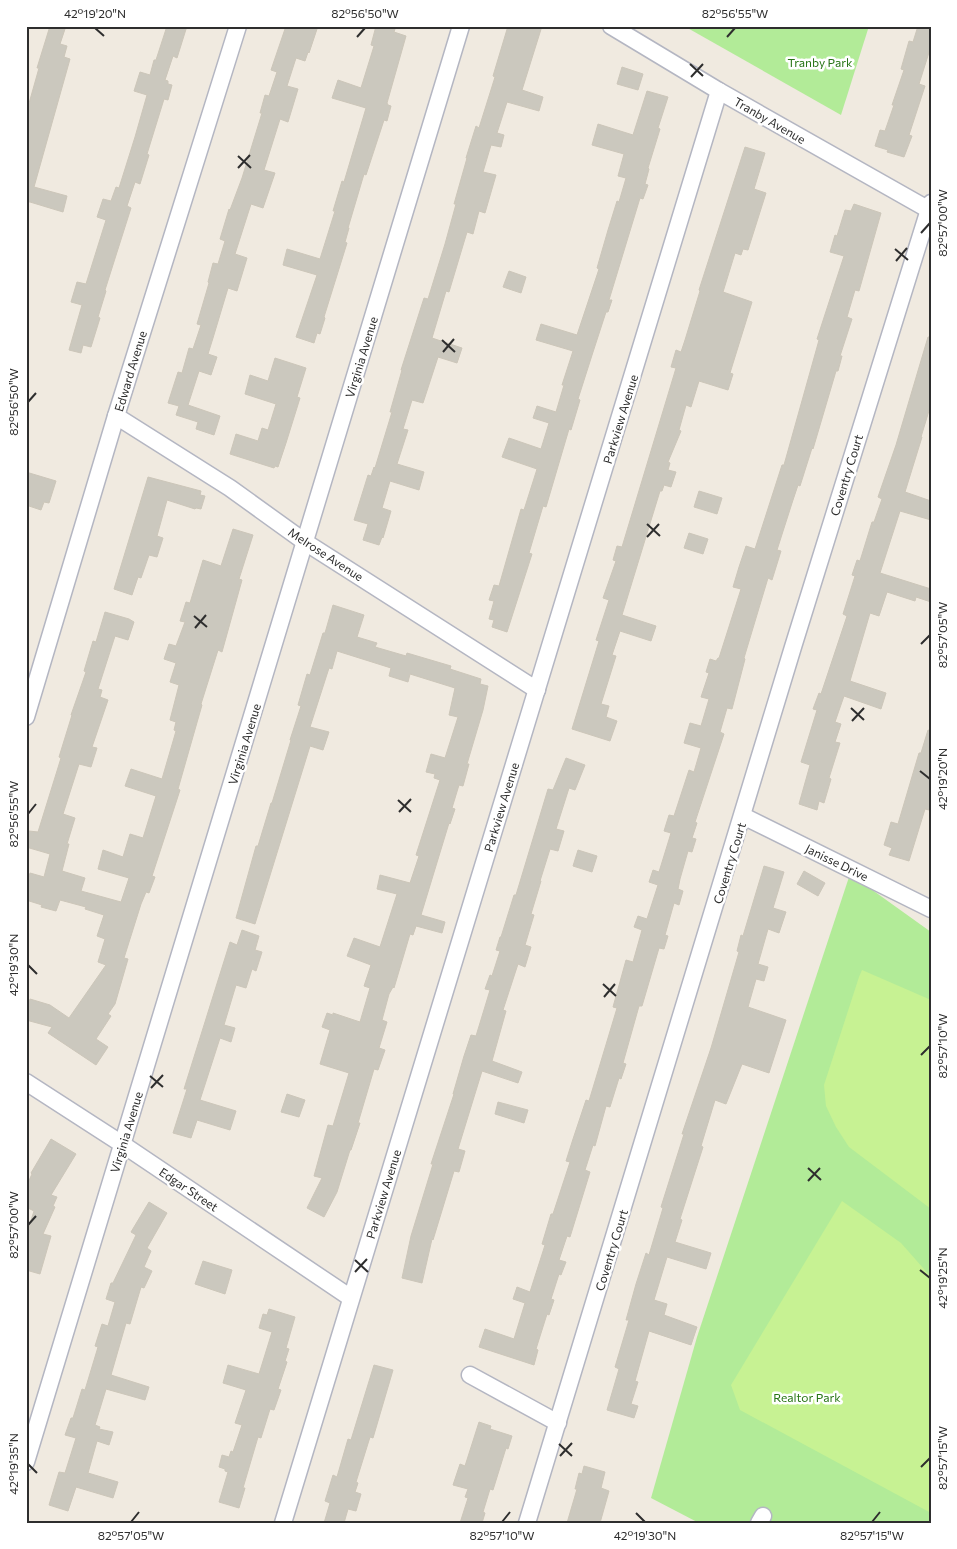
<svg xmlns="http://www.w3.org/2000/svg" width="957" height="1549" font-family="Commissioner,sans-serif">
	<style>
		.green { fill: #b2eb98 }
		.pitch { fill: #c7f293 }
		.building { fill: #cbc8be; stroke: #ccc6b9 }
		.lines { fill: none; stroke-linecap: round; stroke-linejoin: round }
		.street-casing { stroke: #b4b6c2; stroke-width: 19 }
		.street { stroke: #fff; stroke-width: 16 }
		.ticks { fill: none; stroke: #2e2e2e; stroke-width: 2 }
		.labels { text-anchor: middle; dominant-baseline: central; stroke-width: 5; stroke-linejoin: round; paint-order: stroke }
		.park-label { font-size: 12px; fill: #267414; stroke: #fff }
		.street-label { font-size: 12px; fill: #2e2e2e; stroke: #fff }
		.neatline { fill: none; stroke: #2e2e2e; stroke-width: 2 }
		.ticks-label { font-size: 12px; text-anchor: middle; fill: #2e2e2e }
	</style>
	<rect width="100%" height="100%" fill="#f0eae0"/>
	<g class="green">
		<path d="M684,26H869L841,115Z"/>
		<path d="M850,874L931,932V1523H699L651,1498L697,1337Z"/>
	</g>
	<g class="pitch">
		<path d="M862,970L931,1000V1209L849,1147L836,1127L826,1106L824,1085L859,977Z"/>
		<path d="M842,1201L901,1243L931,1277V1513L740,1410L731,1385Z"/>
	</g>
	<g class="building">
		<path d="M50,26H66L60,44L67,46L64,57L70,59L34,187L67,196L63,212L30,202H26V114L39,68H37Z"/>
		<path d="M167,26H187L177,58L173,56L165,80L168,81V84L172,85L168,100L164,99L147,154L149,155L140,184L135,182L127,206L131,208L105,290L106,291L98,317L100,318L91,347L83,345L81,353L69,350L82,305L71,302L77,282L86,284L106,220L97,217L103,199L111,201L116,187L119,188L135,137L147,95L134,91L140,72L150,75L154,60H156Z"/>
		<path d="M286,26H318L309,53L308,52L305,61L296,58L287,86L298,89L288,122L280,119L264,170L275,173L263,208L251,204L235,254L247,258L237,291L228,288L213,338L208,354L217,357L211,375L199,371L188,405L220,416L214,435L196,429L198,422L176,415L179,406L168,403L178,372L182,373L189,348L193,349L201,325L197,324L209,283L208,282L213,263L218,264L225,241L220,239L229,209L230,210L242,178L262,113H260L265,95L269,96L277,72L271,70Z"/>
		<path d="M376,26H396L394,32L406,36L387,103L388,105L391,106L387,121L384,120L366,175L364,174L348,228H349L345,242L347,243L324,317L325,318L320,334L317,333L314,343L296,337L317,275L283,265L287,249L320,259L335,211H333L342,181L344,182L366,108L332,98L338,80L361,88L374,46L371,45Z"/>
		<path d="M508,26H542L522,90L543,97L539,111L507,102L497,133L504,135L501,147L491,145L483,172L496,175L485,213L479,211L473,234L467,232L449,292L446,291L432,338L462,348L457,363L438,357L423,403L412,400L403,429L408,430L397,464L424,472L419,490L390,481L382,508L391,511L383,538L382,537L379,545L363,540L368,524L354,520L368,475L371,476L374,467L375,468L392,412H390L402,370H401L424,298L428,299L445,244L456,204H454L467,158H466L476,126L479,128L495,77L493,76Z"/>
		<path d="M918,26H931V46L919,84L925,86L909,135L912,136L904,157L887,152L888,150L875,146L880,130L885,131L894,105H892L904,70L901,69L909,41L913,42Z"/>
		<path d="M622,67L643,74L638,90L617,84Z"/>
		<path d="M647,91L668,97L658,128L660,129L648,168L649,169L645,184L648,185L643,199L640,198L609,300H612L608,312H606L593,352L578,399L580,400L571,430L569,429L546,507L543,506L529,553L532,554L507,632L492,627L494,620L489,619L494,601L489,600L494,585L499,586L521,509L524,510L537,469L502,457L509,438L541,449L549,423L533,418L537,406L556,412L564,385H562L573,351L536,340L541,324L577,335L599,269L597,268L608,230L617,201L619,202L626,178L618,176L624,154L592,145L598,124L633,135Z"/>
		<path d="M745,147L765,153L754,189L766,193L748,250L743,249L741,255L735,253L723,292L752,302L730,373L733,374L728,390L699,381L691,407L686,405L679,430L681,431L668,462L670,463L668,470L676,472L671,487L664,485L662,491H660L622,615L656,626L651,641L620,631L612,655L616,656L601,704L609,706L606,717L617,721L610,741L572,729L599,641L596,640L609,600L603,598L616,561L613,560L617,546L622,547L676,368L671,367L676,350L681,352L685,340L700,291L699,290Z"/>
		<path d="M854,204L881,213L859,291L855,290L847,317L852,319L840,356H842L838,371H836L813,449L812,448L800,486L798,485L793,500L777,550L781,551L772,580L768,578L744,658L745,659L732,709L727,708L720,732L724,734L695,822L697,823L692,838L696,839L692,852L688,851L680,879L678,889L683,891L679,905L674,903L665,935L668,936L664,949L659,948L642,1006H639L623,1063L626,1064L621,1079L619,1078L610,1107L606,1106L595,1146L593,1145L585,1170L590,1172L570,1237L567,1236L559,1260L566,1262L561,1275L559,1274L551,1299L554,1300L549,1315L547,1314L536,1349L538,1350L534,1365L479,1347L485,1329L514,1339L525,1303L513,1299L517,1287L530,1292L545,1245L542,1244L551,1214H553L570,1162L566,1161L573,1139L586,1100L589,1101L617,1008L613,1007L626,960L633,962L642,930L634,927L638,916L647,919L658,885L649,882L653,870L659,872L671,833L664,831L669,815L674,816L689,770L694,772L701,748L684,743L690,723L701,726L709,699L701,697L709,673L706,672L710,659L716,661L718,658H719L741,589L733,587L739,567L746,546L755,549L782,465H784L819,340L817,339L844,256L830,252L835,235L837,236L845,210L851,211Z"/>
		<path d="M509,271L526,277L521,293L503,287Z"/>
		<path d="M928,337H931V404L921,437H922L905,492L931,501V520L900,511L880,573L931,589V602L916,597L915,601L887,592L879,616L870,613L850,681L886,693L881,709L844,696L835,722L841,724L835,742L840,743L829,778L831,779L824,803L819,801L817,810L799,804L810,765L801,762L817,710L813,709L819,693L821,694L847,616L843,614L855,576L852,575L857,560L860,561L872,522H874L882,499L878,497L896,445Z"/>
		<path d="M275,358L306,368L297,397L300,398L286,443L278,467L275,466L274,468L230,454L236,434L258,441L262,428L268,430L276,404L245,394L250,375L268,381Z"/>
		<path d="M26,472L56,481L49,503L44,502L41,510L26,505Z"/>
		<path d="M148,477L201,491L200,495L205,496L201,509L196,508L195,509L167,500L157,536L163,538L157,557L149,555L141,578L138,577L132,595L114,589Z"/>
		<path d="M699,491L722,498L717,514L694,507Z"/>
		<path d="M233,529L253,535L239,579L242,580L222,652L218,650L201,704L202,705L178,789L180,790L152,876L155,877L149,893L146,892L141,904L124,958L128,959L115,1004L108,1014L111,1016L96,1039L108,1047L96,1065L48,1033L52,1027L26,1020V1014L30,999L50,1005L69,1018L106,965L98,962L105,939L97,936L104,915L85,909L86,907L60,900L56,911L41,907L42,905L26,900V884L30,873L44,877L50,854L26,847V839L29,831L38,832L61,758L59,757L72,715H71L86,672L84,671L93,641L96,642L105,612L129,619L134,622L128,640L115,636L98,689L102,690L100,697L108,700L92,747L97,748L91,767L79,764L63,814L75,818L67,844H69L62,871L85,878L81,891L121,902L129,878L98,869L103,850L123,857L130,834L143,838L156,796L125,786L131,769L162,779L176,731L174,730L176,722L170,720L179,685L170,682L176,663L164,659L169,644L176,646L185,622L180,621L186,602L190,603L203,560L221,566Z"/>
		<path d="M689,533L708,539L703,554L684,548Z"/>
		<path d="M333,605L364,615L357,637L377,643L375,647L406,656L407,653L451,666L450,669L481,679L480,684L488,686L483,710L467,764H469L463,786L459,785L452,808L455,809L450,824L449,823L421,915L445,922L442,933L416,926L413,935L410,934L394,988L393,987L389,994L382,1020L387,1022L379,1048L385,1050L378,1070L374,1069L358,1123H360L351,1150H350L337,1192L324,1217L307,1208L322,1178L314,1176L328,1125L333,1126L349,1073L320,1064L330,1030L322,1027L327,1013L333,1015V1013L360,1022L370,988L364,986L371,965L347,956L354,938L380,947L397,894L377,889L380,875L410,883L419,856L416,855L440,780L434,778L435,774L426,772L431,754L445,758L458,717L449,715L455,688L410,674L408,682L389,676L391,668L337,651L332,669L329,668L310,727L329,732L323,750L310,746L255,924L236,918L256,846H258L271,803H272L291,740H290L301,706L298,705L307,674L310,675L323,633H325Z"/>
		<path d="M928,730L931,731V803L929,810L925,809L909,861L889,855L892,848L884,845L891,822L898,824L919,753H921Z"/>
		<path d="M566,758L585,765L575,790L569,788L556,829L564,831L558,851L550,849L540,881H541L531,914L534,915L525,945L531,947L525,967L518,964L503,1010L506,1011L492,1061L522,1072L518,1083L482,1071L458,1149L465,1151L459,1172L454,1171L433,1240L432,1239L422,1283L402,1278L411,1236L433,1164H431L454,1094H453L464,1056L471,1035L476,1036L490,990L485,989L490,975L492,976L500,951L496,950L500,937H501L514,895H516L548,789L553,790Z"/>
		<path d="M578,850L597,856L592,872L573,866Z"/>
		<path d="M764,866L784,872L773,908L786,912L779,933L768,929L758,964L768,967L764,981L756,979L748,1007L786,1020L769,1073L742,1064L726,1104L715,1100L701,1146L703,1147L680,1219L682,1220L675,1242L711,1253L706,1269L667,1257L654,1300L667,1304L664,1315L697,1327L691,1345L649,1331L635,1381L638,1382L631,1404L638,1406L634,1418L607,1410L619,1369L615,1367L629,1320H626L636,1284L646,1253L649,1255L663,1208L661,1207L684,1134H682L711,1048L739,952L737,951L741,935L743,936Z"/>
		<path d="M804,871L825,883L818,896L797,884Z"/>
		<path d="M242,930L259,936L255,950L262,952L256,971L252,969L246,988L236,985L224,1025L235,1028L231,1042L220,1038L200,1100L236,1111L230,1130L197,1120L191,1138L173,1133L187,1089H184L230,942L237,945Z"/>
		<path d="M287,1094L305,1100L299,1117L281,1112Z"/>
		<path d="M498,1102L528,1110L524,1123L495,1114Z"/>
		<path d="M51,1139L76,1154L51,1195L57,1197L53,1206L55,1207L43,1234L51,1236L40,1274L26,1270V1236L34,1211L26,1207V1187L32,1174L31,1173Z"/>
		<path d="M149,1202L167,1213L147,1248L151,1251L144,1267L152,1271L144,1288L141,1287L130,1324L126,1323L111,1375L149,1387L145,1400L106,1389L95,1425L100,1427L99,1429L113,1432L109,1445L97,1441L88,1473L118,1482L113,1498L76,1487L68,1511L49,1505L59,1472L65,1473L76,1438L65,1435L71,1418H73L82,1389L85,1390L98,1347L95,1346L102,1324L108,1326L115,1302L106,1299L111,1283H113L136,1235L131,1232Z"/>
		<path d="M203,1261L232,1270L225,1294L195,1284Z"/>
		<path d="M269,1309L295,1317L286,1348L289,1349L285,1361L287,1362L278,1389L281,1390L274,1410L270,1409L261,1438L258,1437L243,1488H245L239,1508L219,1502L228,1472L225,1471V1469L219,1467L222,1455L229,1457L231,1451L233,1452L242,1425L235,1423L246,1390L223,1383L228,1365L259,1374L272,1332L259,1328L263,1314L267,1315Z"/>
		<path d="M374,1365L393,1370L373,1438L370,1437L356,1482L358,1483L355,1492L361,1494L356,1511L348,1509L344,1523H324L330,1503L325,1501L333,1475L337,1477L348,1439L351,1440Z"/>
		<path d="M479,1422L491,1426L490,1429L512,1436L508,1449L506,1448L493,1490L490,1489L483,1512L485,1513L482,1523H460L468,1498L465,1497L468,1489L453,1485L460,1464L465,1466Z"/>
		<path d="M584,1466L605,1472L601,1488L609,1491L600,1523H567L577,1489H575L579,1473L582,1474Z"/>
	</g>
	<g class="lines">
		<defs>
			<g id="street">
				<path d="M611,26L719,91L931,211"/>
				<path d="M116,416L230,488L305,542L537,690"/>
				<path d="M26,717L116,416L238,26"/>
				<path d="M743,816L931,909"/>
				<path d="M26,1082L122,1144L351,1298"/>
				<path d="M470,1375L558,1423"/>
				<path d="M26,1462L461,26"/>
				<path d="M283,1523L719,91"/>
				<path d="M527,1523L793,647L931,203"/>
				<path d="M759,1523L763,1516"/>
			</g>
		</defs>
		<use href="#street" class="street-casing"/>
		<use href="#street" class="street"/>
	</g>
	<path class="ticks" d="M95,28L104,36M357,37L365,28M727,37L735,28M690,64L703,76M691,77L703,64M238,156L251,168M238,168L250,155M921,233L930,223M895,249L908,260M896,261L907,248M442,340L455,352M443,352L454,339M28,402L36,393M647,524L660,536M647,537L659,524M194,616L207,627M195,628L206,615M921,644L930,635M851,708L864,720M852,721L864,708M920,771L930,779M398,800L411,812M399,812L411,799M28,814L36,804M28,965L37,974M603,984L616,996M604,997L615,984M921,1055L930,1046M150,1076L163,1087M151,1088L163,1075M808,1168L821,1180M808,1181L820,1168M28,1225L36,1216M355,1260L368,1272M920,1270L930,1278M355,1272L367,1259M559,1444L572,1456M560,1456L572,1443M28,1464L37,1473M921,1467L930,1458M636,1513L645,1522M131,1522L139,1512M502,1522L510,1512M872,1522L880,1512"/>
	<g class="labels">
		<g class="park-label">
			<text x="820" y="62">Tranby Park</text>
			<text x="807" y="1397">Realtor Park</text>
		</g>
		<g class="street-label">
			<text transform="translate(770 120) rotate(30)">Tranby Avenue</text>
			<text transform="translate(361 357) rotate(-73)">Virginia Avenue</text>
			<text transform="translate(130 371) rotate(-73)">Edward Avenue</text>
			<text transform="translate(620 419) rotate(-73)">Parkview Avenue</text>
			<text transform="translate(846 475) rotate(-73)">Coventry Court</text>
			<text transform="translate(326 554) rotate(33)">Melrose Avenue</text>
			<text transform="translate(244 744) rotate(-73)">Virginia Avenue</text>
			<text transform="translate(501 807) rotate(-73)">Parkview Avenue</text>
			<text transform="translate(837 862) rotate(26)">Janisse Drive</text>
			<text transform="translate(729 863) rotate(-73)">Coventry Court</text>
			<text transform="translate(126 1132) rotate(-73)">Virginia Avenue</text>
			<text transform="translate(189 1189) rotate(34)">Edgar Street</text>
			<text transform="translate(383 1194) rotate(-73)">Parkview Avenue</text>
			<text transform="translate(611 1250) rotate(-73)">Coventry Court</text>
		</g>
	</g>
	<rect width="957" height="1549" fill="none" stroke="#ffffff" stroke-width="55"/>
	<rect x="28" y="28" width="902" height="1494" class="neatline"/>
	<g class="ticks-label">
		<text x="95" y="18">42°19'20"N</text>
		<text x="365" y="18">82°56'50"W</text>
		<text x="735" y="18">82°56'55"W</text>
		<text transform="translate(943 223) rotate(-90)" y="4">82°57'00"W</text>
		<text transform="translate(14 402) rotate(-90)" y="4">82°56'50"W</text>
		<text transform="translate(943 635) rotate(-90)" y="4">82°57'05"W</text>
		<text transform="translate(943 779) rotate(-90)" y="4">42°19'20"N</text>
		<text transform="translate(14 814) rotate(-90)" y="4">82°56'55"W</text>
		<text transform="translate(14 965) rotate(-90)" y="4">42°19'30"N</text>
		<text transform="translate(943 1046) rotate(-90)" y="4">82°57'10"W</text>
		<text transform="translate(14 1225) rotate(-90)" y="4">82°57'00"W</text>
		<text transform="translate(943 1278) rotate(-90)" y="4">42°19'25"N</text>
		<text transform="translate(943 1458) rotate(-90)" y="4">82°57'15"W</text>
		<text transform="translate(14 1464) rotate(-90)" y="4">42°19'35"N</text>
		<text x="131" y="1540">82°57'05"W</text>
		<text x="502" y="1540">82°57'10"W</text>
		<text x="645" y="1540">42°19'30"N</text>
		<text x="872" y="1540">82°57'15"W</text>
	</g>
</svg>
